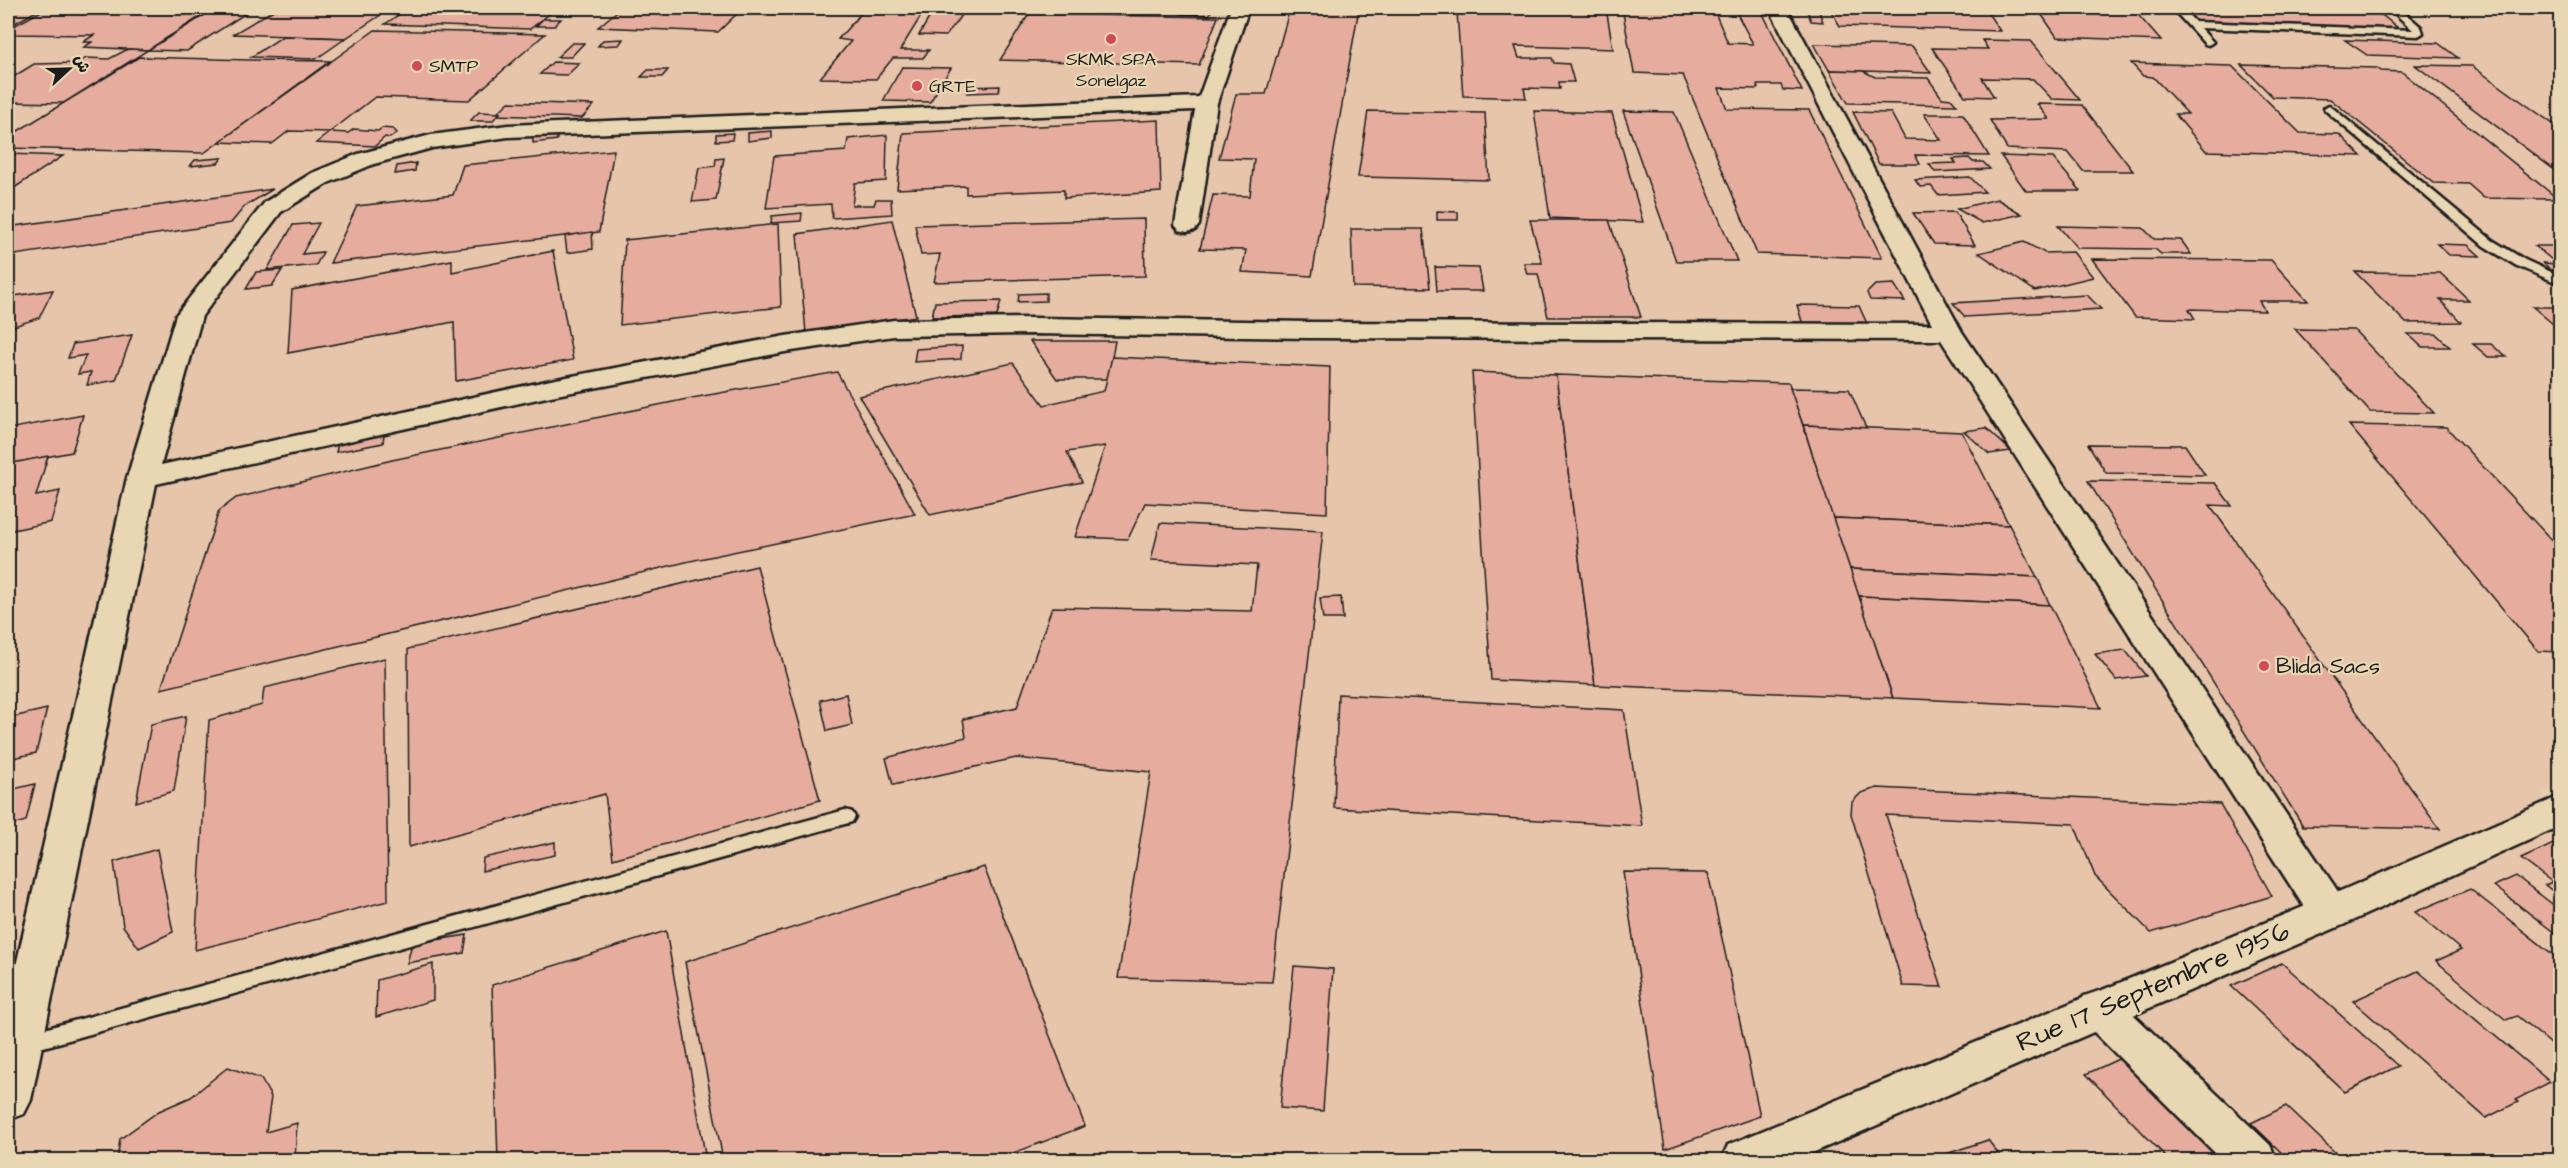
<svg xmlns="http://www.w3.org/2000/svg" width="2568" height="1168" font-family="'Architects Daughter','Playpen Sans Arabic',sans-serif">
	<style>
		.built { fill: #e7c5ab }
		.building { fill: #e6ad9e; stroke: #1c1c1c; stroke-width: 1.5 }
		.lines { fill: none; stroke-linecap: round; stroke-linejoin: round }
		.lane-casing { stroke: #1c1c1c; stroke-width: 5 }
		.street-casing { stroke: #1c1c1c; stroke-width: 5 }
		.secondary-casing { stroke: #1c1c1c; stroke-width: 5 }
		.lane { fill: #e9d7b4; fill-rule: evenodd }
		.street { fill: #e9d7b4; fill-rule: evenodd }
		.secondary { fill: #e9d7b4; fill-rule: evenodd }
		.poi-dot { fill: #d1495b; stroke: #e9d7b4; stroke-width: 2 }
		.labels { text-anchor: middle; dominant-baseline: central; stroke-width: 4.5; stroke-linejoin: round; paint-order: stroke }
		.far-poi-label { font-size: 18px; fill: #1c1c1c; stroke: #e9d7b4; text-anchor: start }
		.poi-label { font-size: 22px; fill: #1c1c1c; stroke: #e9d7b4; text-anchor: start }
		.near-street-label { font-size: 27px; fill: #1c1c1c; stroke: #e9d7b4 }
	</style>
	<rect width="100%" height="100%" fill="#e8cfb0"/>
	<filter id="ink" filterUnits="userSpaceOnUse"><feTurbulence type="fractalNoise" baseFrequency=".0167" numOctaves="2"/><feDisplacementMap in="SourceGraphic" scale="12" xChannelSelector="R" yChannelSelector="G"/><feConvolveMatrix kernelMatrix="1 2 1 2 8 2 1 2 1" color-interpolation-filters="sRGB"/></filter>
	<g filter="url(#ink)">
		<path class="built" d="M8,8H2560V786L2542,795L2560,808V1160H8Z"/>
		<g class="building">
			<path d="M8,8H42L8,27Z"/>
			<path d="M47,8H214L148,50L84,47L92,42H83L94,35L8,34V29Z"/>
			<path d="M216,8H254L187,51L148,50Z"/>
			<path d="M277,8H391L346,38L233,34Z"/>
			<path d="M409,8H557L530,29L385,24Z"/>
			<path d="M621,8H743L718,32L598,27Z"/>
			<path d="M866,8H926L900,50H929L923,58H893L876,79L820,78L851,41L838,39Z"/>
			<path d="M1183,8H1211L1210,15L1181,14Z"/>
			<path d="M1290,8H1359L1312,276L1242,272L1246,250L1200,249L1213,195L1250,196L1254,159L1219,158L1236,94H1266Z"/>
			<path d="M1442,8H1606L1613,49L1515,46L1519,58H1552L1554,63L1569,64L1574,82H1559L1560,89L1524,88L1526,98L1463,96L1457,12L1442,11Z"/>
			<path d="M1622,8H1663V10L1685,11L1683,8H1713L1728,43L1753,44L1734,8H1760L1802,91L1783,90L1781,85H1757L1758,89L1719,88L1727,109L1809,110L1882,258L1757,254L1683,75L1634,73Z"/>
			<path d="M1806,8H1818L1823,22L1811,21Z"/>
			<path d="M1829,8L1986,10L2000,31L1840,26Z"/>
			<path d="M2037,8H2132L2161,41L2057,37Z"/>
			<path d="M2182,8H2373L2403,32L2196,24Z"/>
			<path d="M932,13L962,14L946,36L919,35Z"/>
			<path d="M1029,14L1218,17L1199,65L1000,60Z"/>
			<path d="M543,19H561L554,26H536Z"/>
			<path d="M375,30L545,34L469,100L375,97L330,132L289,131L272,144L219,142Z"/>
			<path d="M283,36L346,38L316,59L251,57Z"/>
			<path d="M623,39L619,45L598,46L603,40Z"/>
			<path d="M1982,40L2031,41L2080,100L2052,99L2033,79L1982,78L1994,97L1965,96L1932,48L1988,49Z"/>
			<path d="M2345,40L2438,43L2458,58L2367,55Z"/>
			<path d="M572,43H584L571,57H557Z"/>
			<path d="M1814,44L1912,46L1931,73L1829,70Z"/>
			<path d="M128,49L148,50L64,103L8,102V80L34,64L78,63L86,58L109,59Z"/>
			<path d="M139,57L250,60L330,61L204,153L8,148V137Z"/>
			<path d="M553,62L580,63L567,75L540,74Z"/>
			<path d="M2131,63L2232,66L2300,133L2339,134L2361,156L2206,151L2175,114H2188L2153,77L2143,76Z"/>
			<path d="M2241,65L2377,68L2381,71L2402,72L2558,199L2484,198L2468,184L2434,183L2330,99L2273,97Z"/>
			<path d="M2415,65L2472,66L2560,129V174Z"/>
			<path d="M902,67L951,68L930,102L883,101Z"/>
			<path d="M648,70H668L662,77H641Z"/>
			<path d="M1829,70L1863,71L1875,77L1928,78L1942,98L1952,99L1957,105L1848,103Z"/>
			<path d="M1000,86L999,92L967,93L968,87Z"/>
			<path d="M509,102L594,105L582,118L495,115Z"/>
			<path d="M2037,104L2082,105L2133,171H2083L2068,152L2007,149L1990,120L2049,119Z"/>
			<path d="M1368,111L1485,113L1489,180L1358,177Z"/>
			<path d="M1534,111L1612,113L1643,222L1550,218Z"/>
			<path d="M1623,111L1674,112L1737,261H1676Z"/>
			<path d="M479,112L500,113L492,121H470Z"/>
			<path d="M1853,112L1891,113L1905,139L1941,140L1924,114H1963L1989,156L1915,155L1920,164H1879Z"/>
			<path d="M1159,120L1161,192L1064,198V190L966,194V186L897,189L903,133Z"/>
			<path d="M382,128L393,129L397,133L390,138L385,137L375,146L316,143L330,132L348,133L354,129L378,131Z"/>
			<path d="M772,131V138L748,141V133Z"/>
			<path d="M557,132V140L533,143V135Z"/>
			<path d="M733,133L732,140L716,141V134Z"/>
			<path d="M887,135L886,181L855,183L852,205H874L876,199H891L892,214L832,218L831,204L766,208L774,156L846,151L848,139Z"/>
			<path d="M614,150L599,232L330,263L357,206L453,195L463,165Z"/>
			<path d="M8,154L63,156L8,192Z"/>
			<path d="M2001,156L2053,158L2081,191H2026Z"/>
			<path d="M222,158L218,163L190,166L195,160Z"/>
			<path d="M724,158L716,200L692,202L699,168L715,166L716,159Z"/>
			<path d="M1969,158L1973,162H1983L1990,169L1935,172L1929,164L1956,163L1953,159Z"/>
			<path d="M416,163L415,171L395,174L397,166Z"/>
			<path d="M1970,177L1985,192L1938,195L1931,186L1920,187L1915,180Z"/>
			<path d="M273,189L245,206L231,223L8,256V227Z"/>
			<path d="M1997,199L2022,214L1982,223L1957,209Z"/>
			<path d="M1437,211L1458,212V220H1437Z"/>
			<path d="M1955,212L1975,245L1934,244L1913,213Z"/>
			<path d="M802,213L801,221L771,223L772,216Z"/>
			<path d="M1144,219L1145,276L934,282L940,254L921,255L915,225Z"/>
			<path d="M892,220L916,316L806,333L797,234Z"/>
			<path d="M1530,220H1609L1641,317H1548L1538,274H1527L1524,263H1542Z"/>
			<path d="M319,223L302,254L323,252L316,265L267,270L293,225Z"/>
			<path d="M778,224L781,307L620,325L625,240Z"/>
			<path d="M2058,226L2143,228L2154,239L2181,240L2191,254H2161L2155,249L2077,248Z"/>
			<path d="M1351,229H1423L1430,288L1353,287Z"/>
			<path d="M592,232L593,249L567,253L565,236Z"/>
			<path d="M2024,242L2045,253L2073,252L2093,277L2035,291L1979,253Z"/>
			<path d="M2437,244L2468,245L2480,256L2449,255Z"/>
			<path d="M2535,246H2560V278L2543,263L2557,264Z"/>
			<path d="M553,251L573,360L456,381L454,322L288,353L292,290L452,260V272Z"/>
			<path d="M2092,259L2271,260L2308,301H2259L2265,311L2189,309L2195,319L2135,317Z"/>
			<path d="M1435,267L1479,268L1483,291H1437Z"/>
			<path d="M282,270L272,286L246,289L256,272Z"/>
			<path d="M2355,272L2440,273L2469,300H2440L2461,322L2406,323Z"/>
			<path d="M1894,284L1905,301L1870,300L1867,293L1875,285Z"/>
			<path d="M53,290L39,318L8,328V297Z"/>
			<path d="M1046,293V301L1018,302L1019,294Z"/>
			<path d="M2087,295L2101,309L1965,317L1953,303Z"/>
			<path d="M1001,301L997,316L932,317L935,302Z"/>
			<path d="M1797,305L1859,306L1869,328H1804Z"/>
			<path d="M2533,307H2555L2560,311V330Z"/>
			<path d="M2295,329L2354,330L2434,413L2370,412Z"/>
			<path d="M2408,334H2436L2450,347H2422Z"/>
			<path d="M132,335L116,380L87,385L91,372L78,374L86,355L68,358L73,344Z"/>
			<path d="M1030,341H1115L1108,379H1057Z"/>
			<path d="M2473,344H2491L2506,357H2488Z"/>
			<path d="M962,346L961,359L914,362L916,349Z"/>
			<path d="M1112,357L1330,367L1327,513L1145,503L1128,539L1075,537L1105,446L1067,452L1082,482L930,515L859,396L1013,363L1044,405L1104,391Z"/>
			<path d="M837,372L915,514L690,561L161,689L219,511L236,498L392,460L692,398Z"/>
			<path d="M1472,372L1556,375L1595,685L1491,680Z"/>
			<path d="M1556,375L1789,383L1893,698L1595,685Z"/>
			<path d="M1790,388L1849,389L1866,428L1803,425Z"/>
			<path d="M83,415L72,452L8,464V429Z"/>
			<path d="M1803,425L1962,432L2009,525L1833,518Z"/>
			<path d="M2349,425L2446,427L2560,549V652L2538,651Z"/>
			<path d="M1986,428L2011,451L1989,454L1964,431Z"/>
			<path d="M384,434L383,443L336,452L338,443Z"/>
			<path d="M2088,444L2185,445L2205,475L2106,473Z"/>
			<path d="M48,456L36,496L60,491L51,522L8,531V464Z"/>
			<path d="M2088,481L2215,483L2232,506L2210,505L2440,829L2303,826Z"/>
			<path d="M1833,518L2009,525L2037,577L1850,569Z"/>
			<path d="M1160,523L1323,531L1272,982L1118,978L1151,772L1016,758L893,785L886,758L966,737L963,719L1017,707L1052,607L1252,611L1257,565L1151,560Z"/>
			<path d="M757,566L820,800L613,859L605,794L409,847L408,649Z"/>
			<path d="M1850,569L2037,577L2050,605L1859,596Z"/>
			<path d="M1859,596L2050,605L2101,708L1893,698Z"/>
			<path d="M1341,597L1343,619H1323L1320,598Z"/>
			<path d="M2125,650L2146,676L2116,680L2095,654Z"/>
			<path d="M385,658L388,901L195,950L209,720L262,705L264,688Z"/>
			<path d="M846,694L852,725L827,731L820,700Z"/>
			<path d="M1338,694L1624,710L1642,826L1334,808Z"/>
			<path d="M47,709L36,753L8,759V734L13,717Z"/>
			<path d="M186,716L174,791L136,802L151,724Z"/>
			<path d="M8,784L14,789L35,784L26,821L8,826Z"/>
			<path d="M1877,788L2220,804L2272,896L2151,933L2095,876L2074,824L1886,815L1942,987L1903,986L1851,814L1852,802L1861,793Z"/>
			<path d="M2560,841V897L2545,885L2552,882L2521,859Z"/>
			<path d="M555,842V855L482,871L483,858Z"/>
			<path d="M157,849L173,932L139,948L123,926L114,862Z"/>
			<path d="M984,867L1085,1126L995,1160H723L685,962Z"/>
			<path d="M1623,872L1708,873L1760,1116L1665,1149Z"/>
			<path d="M2516,876L2560,910V937L2494,886Z"/>
			<path d="M2470,889L2560,960V1045L2556,1048L2517,1016L2506,1020L2436,961L2461,950L2415,912Z"/>
			<path d="M666,931L706,1160H498L492,985Z"/>
			<path d="M467,935L464,953L407,963L412,944Z"/>
			<path d="M2282,963L2398,1066L2345,1092L2231,986Z"/>
			<path d="M433,964V1000L376,1017L377,980Z"/>
			<path d="M1294,966L1333,969L1323,1111L1280,1108Z"/>
			<path d="M2418,971L2550,1082L2515,1100L2518,1102L2486,1118L2353,1001Z"/>
			<path d="M2123,1057L2225,1160H2156L2165,1156L2086,1074Z"/>
			<path d="M228,1067L261,1079L271,1097L266,1132L297,1123L295,1160H117L120,1139L159,1111L191,1097Z"/>
			<path d="M2286,1106L2343,1160H2289L2251,1123Z"/>
			<path d="M1988,1140L2003,1160H1928Z"/>
		</g>
		<g class="lines">
			<defs>
				<g id="lane">
					<path d="M2172,8H2182L2195,22L2413,30L2389,8H2399L2421,27L2423,33L2418,36L2200,28L2213,42L2208,45L2205,44Z"/>
					<path d="M2329,105L2492,240L2525,260L2560,276V284L2517,266L2484,246L2325,110L2324,108Z"/>
					<path d="M845,810L852,812L855,817L852,822L22,1053L14,1051L11,1044L14,1037L22,1035Z"/>
				</g>
				<g id="street">
					<path d="M1231,8H1249L1217,103L1199,225L1195,230L1187,232L1179,230L1175,225L1195,110L508,137L432,148L374,164L328,183L281,212L202,316L161,465L551,380L785,336L894,320L1033,318L1308,322L1932,324L1769,8H1787L1962,332L2345,902L2351,913L2345,924L2330,929L2315,924L1941,340L1308,338L1033,334L894,336L785,352L551,396L156,484L31,1100L24,1114L8,1120V1001L127,478L176,315L265,202L312,173L358,154L431,135L508,125L1199,97Z"/>
					<path d="M2099,991L2114,996L2270,1145L2277,1160H2222L2084,1022L2077,1009L2084,996Z"/>
				</g>
				<path id="secondary" d="M2560,796V826L2345,924L1796,1160H1721L1728,1145L2315,902Z"/>
			</defs>
			<use href="#lane" class="lane-casing"/>
			<use href="#street" class="street-casing"/>
			<use href="#secondary" class="secondary-casing"/>
			<use href="#lane" class="lane"/>
			<use href="#street" class="street"/>
			<use href="#secondary" class="secondary"/>
		</g>
	</g>
	<g class="poi-dot">
		<circle cx="1111" cy="39" r="6"/>
		<circle cx="417" cy="66" r="6"/>
		<circle cx="917" cy="86" r="6"/>
		<circle cx="2264" cy="666" r="6"/>
	</g>
	<g class="labels">
		<g class="far-poi-label">
			<text x="1111" y="59" text-anchor="middle">SKMK SPA<tspan x="1111" dy="21">Sonelgaz</tspan></text>
			<text x="429" y="66">SMTP</text>
			<text x="929" y="86">GRTE</text>
		</g>
		<g class="poi-label">
			<text x="2276" y="666">Blida Sacs</text>
		</g>
		<g class="near-street-label">
			<text transform="translate(2153 987) rotate(-23)">Rue 17 Septembre 1956</text>
		</g>
	</g>
	<rect width="2568" height="1168" fill="none" stroke="#e9d7b4" stroke-width="30"/>
	<rect x="15" y="15" width="2538" height="1138" fill="none" stroke="#1c1c1c" stroke-width="2" filter="url(#ink)"/>
	<g transform="translate(69 69) rotate(68)" stroke="#e9d7b4" stroke-width="4.5" paint-order="stroke">
	<path d="M0-4.5L10 22L0 15L-10 22Z" fill="#1c1c1c"/>
	<text y="-9" font-size="16" font-weight="bold" text-anchor="middle" fill="#1c1c1c">ش</text>
	</g>
</svg>
